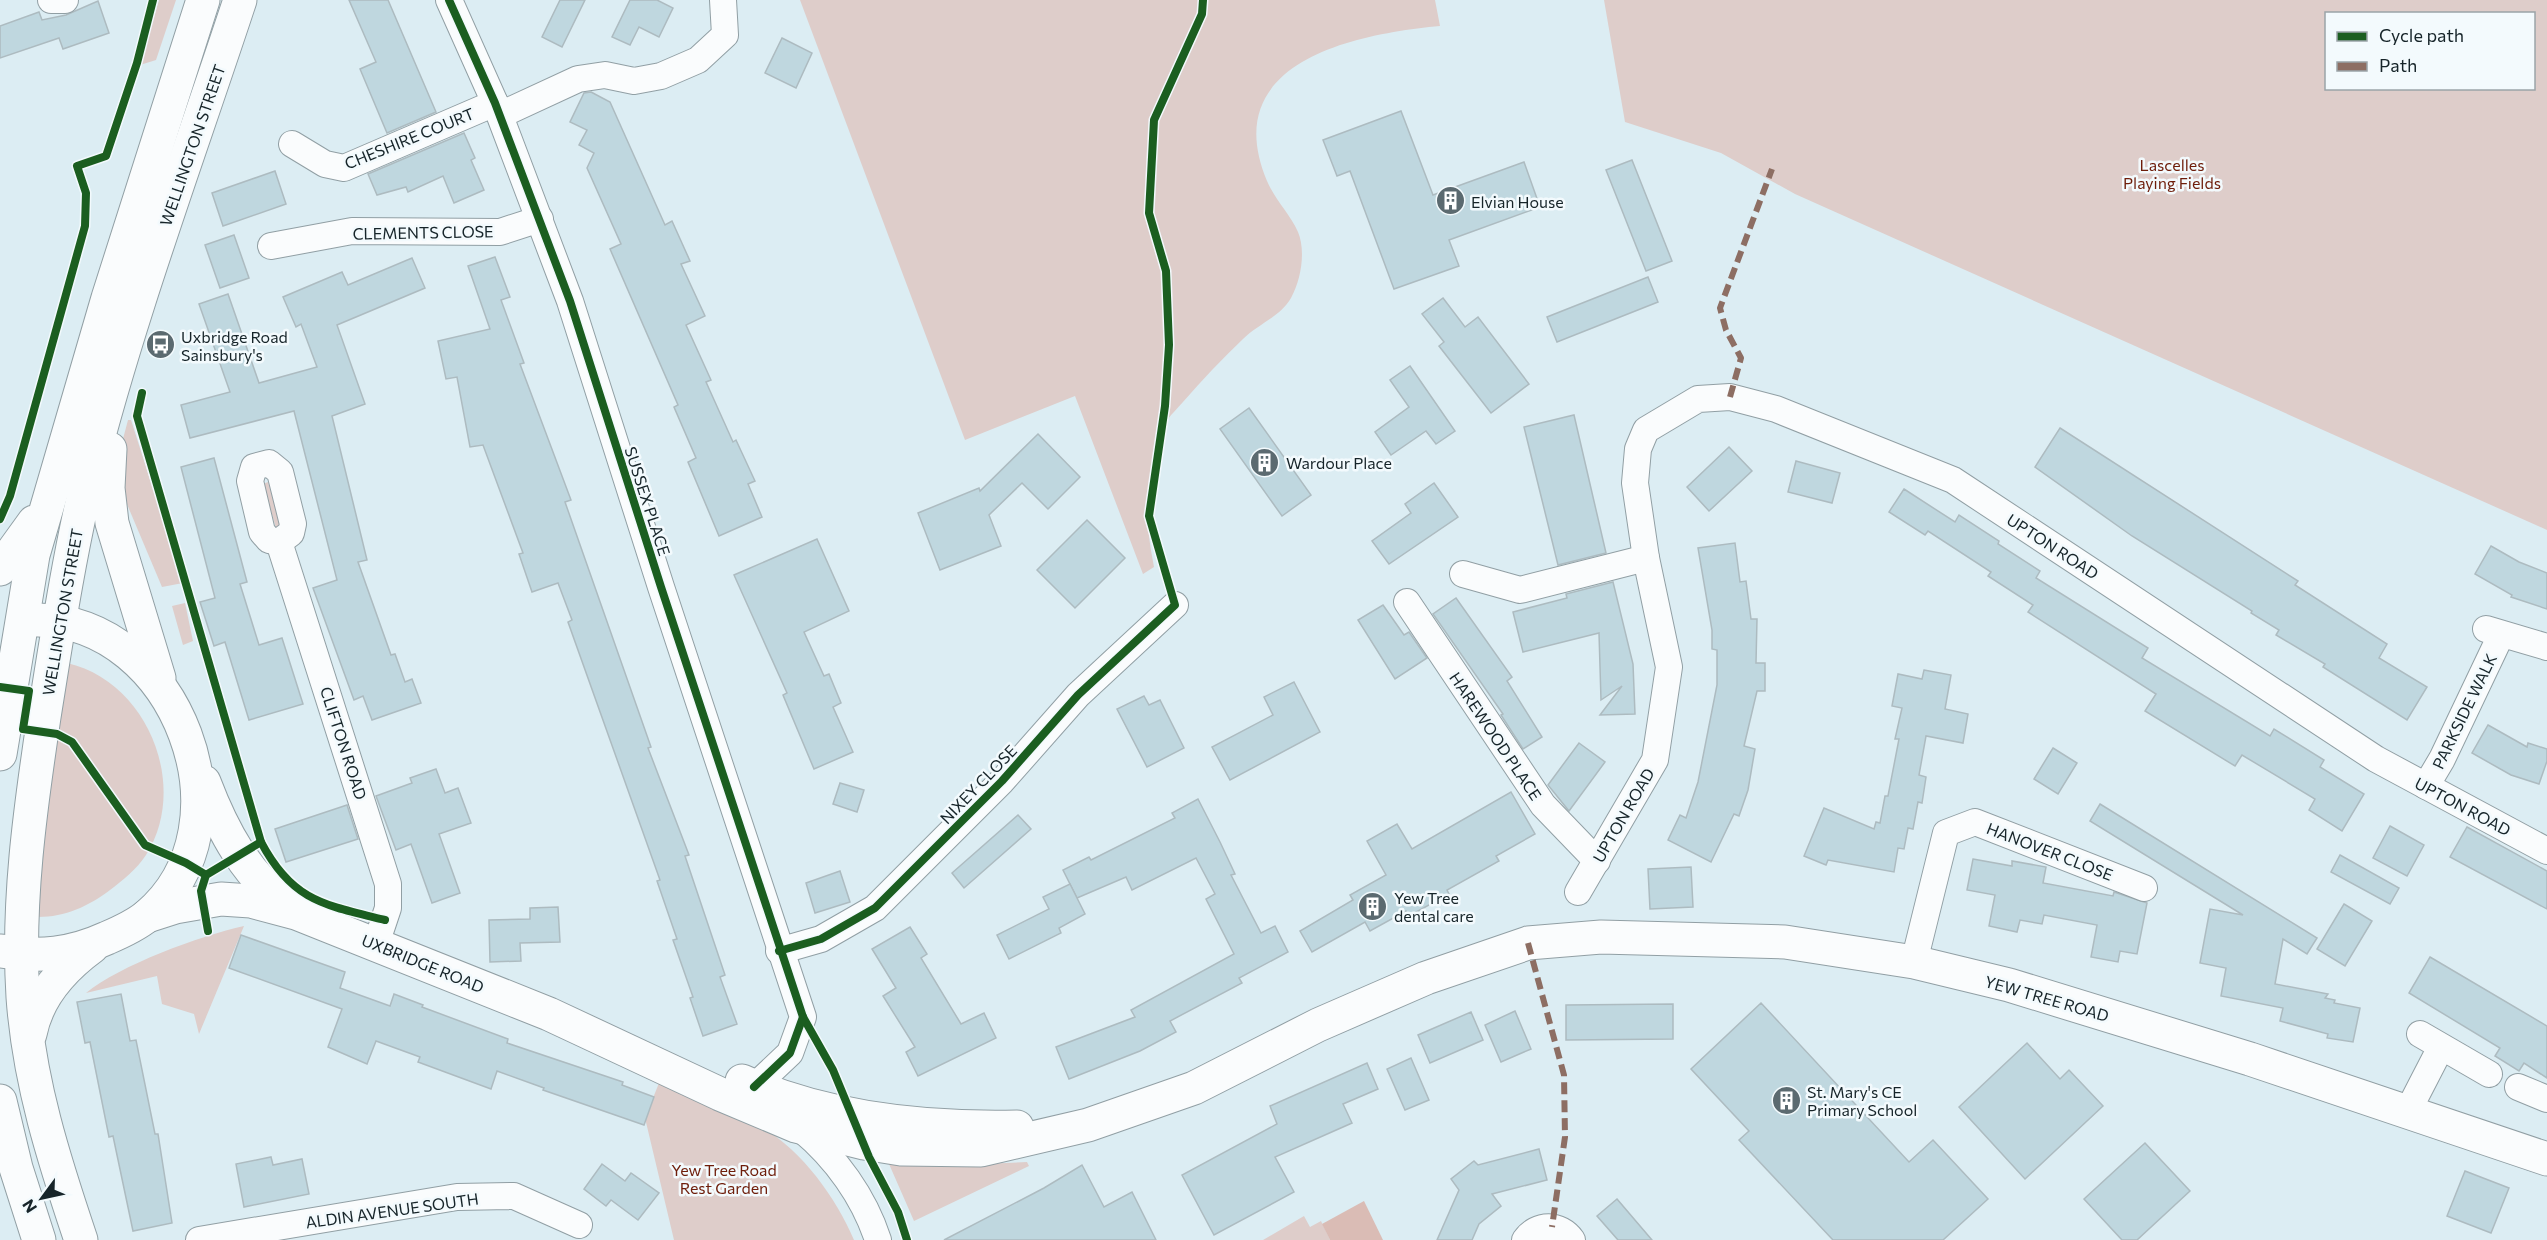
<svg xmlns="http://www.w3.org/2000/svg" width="2547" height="1240" font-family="Commissioner,sans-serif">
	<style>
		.green { fill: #decdca; fill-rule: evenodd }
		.forest { fill: #dabcb5 }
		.building { fill: #bfd7df; stroke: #adbbc0; stroke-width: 1.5 }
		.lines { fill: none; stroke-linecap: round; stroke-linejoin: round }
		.street-casing { stroke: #919fa4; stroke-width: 28 }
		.primary-casing { stroke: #919fa4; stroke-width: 35 }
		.street { stroke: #fafcfd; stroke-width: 26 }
		.primary { stroke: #fafcfd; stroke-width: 33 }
		.quiet { stroke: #8d6e63; stroke-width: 6; stroke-dasharray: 12 6; stroke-linecap: butt }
		.cycleway-casing { stroke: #f3fafd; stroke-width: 11 }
		.cycleway { stroke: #1b5e20; stroke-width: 8 }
		.labels { text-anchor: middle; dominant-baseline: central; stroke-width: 5; stroke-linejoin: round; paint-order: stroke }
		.street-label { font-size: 16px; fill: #162429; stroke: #f3fafd }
		.park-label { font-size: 16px; fill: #6e1d0a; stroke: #f3fafd }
		.poi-label { font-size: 16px; fill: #162429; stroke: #f3fafd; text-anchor: start }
	</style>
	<rect width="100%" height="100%" fill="#dcedf3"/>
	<g class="green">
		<path d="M159,0H176L156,60L140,65Z"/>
		<path d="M800,0H1435L1440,26C1354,34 1217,62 1267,181C1275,200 1290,214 1298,232C1306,251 1301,280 1291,298C1280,317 1258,324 1243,339C1222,359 1202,380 1183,402C1178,408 1169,416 1166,423C1162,433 1162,448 1160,459C1157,482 1149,508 1149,531C1149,543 1152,555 1154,567L1143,574L1075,396L965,440Z"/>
		<path d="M1604,0H2547V530L1795,194L1721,153L1625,122ZM2326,14H2534V88H2326Z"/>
		<path d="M128,420H131L183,583L162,587L121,490L119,454Z"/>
		<path d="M268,482L281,526L276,528L263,484Z"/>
		<path d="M185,603L193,641L183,645L172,606Z"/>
		<path d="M67,663C147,681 190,786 146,855C137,869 123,880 110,890C89,906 65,917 38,917V858Z"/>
		<path d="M244,926L199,1034L194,1014L162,1004L157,976L86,993C120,965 200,936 244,926Z"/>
		<path d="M659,1083C692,1097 729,1109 761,1127C802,1150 836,1198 854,1240H674L645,1118Z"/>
		<path d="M1027,1162L1029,1166L914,1221L889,1164L959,1165Z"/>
		<path d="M1304,1216L1310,1227L1321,1221L1330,1240H1263Z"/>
	</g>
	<path class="forest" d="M1364,1201L1383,1240H1330L1322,1224Z"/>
	<g class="building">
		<path d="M349,0H388L436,112L387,133L360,69L376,62Z"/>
		<path d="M560,0H585L562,47L542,37Z"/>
		<path d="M630,0H657L673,8L659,37L639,27L630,45L612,37Z"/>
		<path d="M98,1L109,33L63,49L59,38L0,58V26L39,12L42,20L66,15Z"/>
		<path d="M782,38L812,53L796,88L765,73Z"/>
		<path d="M591,92L610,102L665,225L672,221L690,261L681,264L705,316L686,325L711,380L706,382L733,442L736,440L755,481L748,484L762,517L719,536L688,462L696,458L674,407L678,405L610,249L621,244L587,168L594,153L579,145L587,130L570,122L584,93Z"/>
		<path d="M1401,111L1433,195L1524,162L1540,207L1449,240L1459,266L1394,289L1350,171L1337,176L1323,140Z"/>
		<path d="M464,133L475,158L471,160L484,190L454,203L443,176L408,192L406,187L377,195L368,174Z"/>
		<path d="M1632,160L1672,261L1646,271L1606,170Z"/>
		<path d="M275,171L286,204L223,226L212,193Z"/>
		<path d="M234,235L249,278L220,288L205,245Z"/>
		<path d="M495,257L510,297L501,300L524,363L520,364L571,500L565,502L651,747L648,748L689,855L685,856L725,975L720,977L737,1024L703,1036L690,998L693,997L673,940L677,939L657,881L660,880L568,622L572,620L558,583L532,592L519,554L523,553L483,445L470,447L457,377L446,379L438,341L490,329L468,266Z"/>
		<path d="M412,258L425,288L337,325L365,404L332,416L367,560L358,562L391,655L395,654L405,682L412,679L421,703L372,720L363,696L354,700L313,588L337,580L294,411L190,438L181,405L230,392L199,304L228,294L259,383L317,367L301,324L296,327L283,297L342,272L348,285Z"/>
		<path d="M1648,277L1658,302L1557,342L1547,317Z"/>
		<path d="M1443,298L1465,327L1478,317L1529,384L1491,413L1439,346L1444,342L1422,314Z"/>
		<path d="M1410,366L1455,431L1436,444L1426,431L1391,455L1375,432L1409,407L1390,380Z"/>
		<path d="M1249,408L1311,495L1282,516L1220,429Z"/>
		<path d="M1574,415L1606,553L1558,565L1524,427Z"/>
		<path d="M2060,428L2298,581L2295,585L2387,644L2379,658L2427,687L2407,720L2323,667L2325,664L2276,635L2279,630L2251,613L2252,611L2132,536L2035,467Z"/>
		<path d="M1038,434L1080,477L1048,509L1022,483L989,515L1001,546L940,570L918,513L979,488L980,491Z"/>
		<path d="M1729,447L1752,471L1709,511L1687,487Z"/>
		<path d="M214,458L247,582L240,584L259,645L282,638L303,704L249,720L225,642L214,646L200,602L215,598L181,467Z"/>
		<path d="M1796,461L1840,473L1832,503L1788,492Z"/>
		<path d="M1434,483L1458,517L1389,564L1372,541L1411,513L1405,504Z"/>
		<path d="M1904,489L1955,522L1959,515L1999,541L1998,544L2040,571L2036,578L2148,648L2142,658L2270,736L2274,729L2324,760L2320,767L2364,794L2342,831L2309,810L2315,799L2242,755L2235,766L2145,711L2156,694L2028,612L2033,605L1988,576L1991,572L1928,531L1925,535L1889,512Z"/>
		<path d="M1087,520L1125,558L1075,608L1037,570Z"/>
		<path d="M817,539L849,611L804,632L824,676L829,674L841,703L833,707L853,752L814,769L783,695L787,693L734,575Z"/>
		<path d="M1735,543L1740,582L1746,581L1751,619H1757L1756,663H1765V691H1757L1744,746L1755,749L1748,790L1739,816L1734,814L1711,862L1668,840L1680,815L1686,818L1698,782L1717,685V650L1712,649V630L1698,548Z"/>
		<path d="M2491,546L2519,562L2547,573V609L2511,597L2512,595L2475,574Z"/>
		<path d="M1613,582L1633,664L1635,714L1600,715L1622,686L1601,700L1599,633L1523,652L1513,612L1567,598L1566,594Z"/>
		<path d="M1456,598L1512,677L1507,681L1542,737L1523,749L1501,715L1503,714L1433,614Z"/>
		<path d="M1383,605L1404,635L1409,632L1427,658L1395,679L1358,620Z"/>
		<path d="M1924,670L1951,675L1945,709L1968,714L1963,743L1926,736L1919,775L1926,777L1922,803L1918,802L1913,829L1908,828L1904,849L1898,848L1894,872L1828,860L1826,865L1804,856L1824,808L1874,829L1876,822L1880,823L1885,796H1888L1899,739H1895L1902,708L1892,706L1898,674L1922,679Z"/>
		<path d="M1294,682L1320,732L1230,780L1212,747L1273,715L1264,697Z"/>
		<path d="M1144,696L1149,705L1160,700L1184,748L1147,767L1117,709Z"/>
		<path d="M2488,725L2527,747L2528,743L2547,749V761L2539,784L2511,775L2472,753Z"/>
		<path d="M1579,743L1605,762L1569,811L1548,785Z"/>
		<path d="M2053,748L2077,763L2058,794L2034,779Z"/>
		<path d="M436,769L445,793L458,788L471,823L439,834L460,893L432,903L411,844L396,850L376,796L412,783L410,778Z"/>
		<path d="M840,783L864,790L857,812L833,804Z"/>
		<path d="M1511,792L1535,834L1496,856L1499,861L1447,890L1449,894L1409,916L1406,911L1370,931L1365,922L1312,952L1300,931L1353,900L1350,895L1386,875L1367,841L1397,824L1412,849Z"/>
		<path d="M1198,799L1220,842L1235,874L1231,875L1261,933L1275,926L1288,952L1239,978L1242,983L1170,1021L1176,1032L1140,1051L1069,1079L1056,1047L1135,1017L1131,1010L1234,954L1206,899L1215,894L1196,858L1132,890L1126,877L1077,898L1063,870L1089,857L1091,860L1175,818L1172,813Z"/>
		<path d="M2100,804L2317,938L2307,954L2283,939L2275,984L2328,994L2325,998L2335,1000L2334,1003L2360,1008L2353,1042L2327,1038L2328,1034L2280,1021L2283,1008L2221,996L2226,968L2200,963L2210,909L2243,915L2090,821Z"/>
		<path d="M347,805L358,839L286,862L275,829Z"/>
		<path d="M1018,815L1031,829L964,888L952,873Z"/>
		<path d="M2390,826L2424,845L2407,876L2373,858Z"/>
		<path d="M2467,827L2547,871V909L2450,857Z"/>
		<path d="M2340,855L2399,888L2390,904L2331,872Z"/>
		<path d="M1973,859L2012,866V861L2046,867L2043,883L2113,896L2114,892L2147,903L2137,954L2120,951L2118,962L2091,957L2097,925L2044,915L2042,924L2020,920L2017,932L1989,926L1995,895L1967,890Z"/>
		<path d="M1691,867L1693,907L1650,909L1648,869Z"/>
		<path d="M840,871L850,902L815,913L806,883Z"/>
		<path d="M1070,884L1085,914L1059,928L1061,933L1009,959L997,935L1049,909L1043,897Z"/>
		<path d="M2344,904L2372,921L2345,966L2317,949Z"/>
		<path d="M558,907L560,942L520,943L521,961L490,962L489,920L530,919V908Z"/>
		<path d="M910,927L927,954L921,958L961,1024L984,1013L996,1038L918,1076L906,1052L915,1047L883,996L896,988L872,949Z"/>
		<path d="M241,935L345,972L340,988L390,1006L394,994L423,1005L422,1007L508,1039L507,1043L623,1082L622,1085L654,1097L644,1125L543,1090L544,1088L497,1071L491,1089L418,1062L420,1057L376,1041L367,1064L328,1047L342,1009L229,968Z"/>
		<path d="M2430,957L2547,1026V1078L2524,1063L2519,1071L2495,1056L2500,1048L2409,993Z"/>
		<path d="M121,994L130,1041L136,1040L155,1134H158L172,1223L133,1231L113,1136L109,1137L90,1042L85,1043L77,1002Z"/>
		<path d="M1761,1003L1909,1162L1933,1140L1988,1199L1943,1240H1833L1739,1140L1749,1131L1691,1069Z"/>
		<path d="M1673,1004V1039L1566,1040V1005Z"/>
		<path d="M1515,1011L1531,1049L1501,1062L1485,1025Z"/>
		<path d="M1471,1012L1483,1040L1430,1063L1418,1035Z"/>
		<path d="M2027,1043L2060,1079L2069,1070L2103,1106L2025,1179L1959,1107Z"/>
		<path d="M1411,1058L1429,1100L1405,1110L1387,1069Z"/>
		<path d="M1367,1063L1378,1089L1343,1104L1352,1123L1275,1157L1294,1192L1214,1235L1182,1175L1277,1124L1270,1106Z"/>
		<path d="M2145,1143L2190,1191L2137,1240H2122L2084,1199Z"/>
		<path d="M1539,1149L1547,1180L1492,1194L1501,1206L1479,1224L1472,1240H1437L1459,1190L1451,1179L1474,1161L1478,1165Z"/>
		<path d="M271,1157L273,1165L302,1159L309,1194L244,1207L236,1164Z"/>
		<path d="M602,1164L625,1181L631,1173L659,1193L638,1220L611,1200L606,1206L584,1189Z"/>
		<path d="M1082,1165L1104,1207L1132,1192L1156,1240H944L1044,1188Z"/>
		<path d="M2465,1171L2509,1188L2491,1233L2447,1216Z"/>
		<path d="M1617,1199L1652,1240H1618L1597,1216Z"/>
	</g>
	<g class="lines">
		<defs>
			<g id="street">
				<path d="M51,0H65"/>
				<path d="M449,0L495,103L570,301L661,587L803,1017L790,1053L754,1087"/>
				<path d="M500,115L578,79L605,75L634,81L661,76L698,60L725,35L723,0"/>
				<path d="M292,144L325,164L344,168L495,103"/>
				<path d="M271,246L352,231L500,232L540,219"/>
				<path d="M269,463L280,472L293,524L291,533L279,542L269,540L262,532L250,481L254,467Z"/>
				<path d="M279,542L388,884V908L376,944"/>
				<path d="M1463,574L1520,590L1646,558"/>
				<path d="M1407,602L1543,805L1597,861"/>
				<path d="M2486,629L2547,647"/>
				<path d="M2426,786L2442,759L2501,635"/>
				<path d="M1578,892L1655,760L1669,667L1646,558L1635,483L1638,449L1646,430L1698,399L1730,397L1776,409L1953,480L2376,759L2547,851"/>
				<path d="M779,951L821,939L875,908L1002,781L1078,695L1175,605"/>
				<path d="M1914,962L1946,833L1975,822L2144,888"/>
				<path d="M2420,1034L2489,1074"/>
				<path d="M2518,1087L2547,1099"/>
				<path d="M2408,1111L2441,1047"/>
				<path d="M801,1129C836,1158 864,1197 878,1240"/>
				<path d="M199,1240L457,1197L514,1196L579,1225"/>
				<path d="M1525,1240C1537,1223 1560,1223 1572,1240"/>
			</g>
			<g id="primary">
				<path d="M110,449L108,488L112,523L159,678"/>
				<path d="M0,569L34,522"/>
				<path d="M0,754L33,555L108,298L203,0"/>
				<path d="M204,782C223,832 246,875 290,908"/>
				<path d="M147,916L175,907L221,899L251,901L296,913L549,1014L720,1094L796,1126L864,1143L901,1149L981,1150L1088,1125L1194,1088L1318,1025L1426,978L1528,943L1601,937L1785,942L1914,962L2009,985L2250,1059L2547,1159"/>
				<path d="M1,951C39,958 72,954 107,938C121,932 136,925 147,916C255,825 177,621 38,620"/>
				<path d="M30,1034C37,997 62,969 92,947"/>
				<path d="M742,1081C827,1119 925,1129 1017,1127"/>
				<path d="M0,1101L16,1168L39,1240"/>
				<path d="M81,1240C54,1160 29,1082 23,997C17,903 30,810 44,717C57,636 69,556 88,477C129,315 188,158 240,0"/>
			</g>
		</defs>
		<use href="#street" class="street-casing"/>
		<use href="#primary" class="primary-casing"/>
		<use href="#street" class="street"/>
		<use href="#primary" class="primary"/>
		<g class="quiet">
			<path d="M1730,397L1741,358L1726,330L1720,308L1772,169"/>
			<path d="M1528,943L1564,1075L1565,1137L1552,1227"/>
		</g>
		<defs>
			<g id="cycleway">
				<path d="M449,0L495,103L570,301L661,587L803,1017L833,1070L869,1157L898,1212L907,1240"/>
				<path d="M142,393L137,416L261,842C292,901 324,905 385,920"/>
				<path d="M0,519L10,496L85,226L86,193L77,166L106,156L137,63L153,0"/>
				<path d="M0,687L29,691L23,729L57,734L72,742L145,845L186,863L206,875"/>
				<path d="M208,931L201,891L206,875L261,842"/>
				<path d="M779,951L821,939L875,908L1002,781L1078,695L1175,605L1149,516L1165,406L1169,345L1166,271L1149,213L1154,120L1202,14L1203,0"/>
				<path d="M754,1087L790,1053L803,1017"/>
			</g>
		</defs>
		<use href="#cycleway" class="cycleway-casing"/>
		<use href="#cycleway" class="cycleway"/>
	</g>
	<defs>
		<symbol id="building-disc" viewBox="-11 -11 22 22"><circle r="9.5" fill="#5b6a70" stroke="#f3fafd"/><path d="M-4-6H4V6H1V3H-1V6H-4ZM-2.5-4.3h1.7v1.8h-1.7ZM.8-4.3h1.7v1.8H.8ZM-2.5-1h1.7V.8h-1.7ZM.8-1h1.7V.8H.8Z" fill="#fff"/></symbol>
		<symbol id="bus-disc" viewBox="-11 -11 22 22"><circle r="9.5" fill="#5b6a70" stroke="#f3fafd"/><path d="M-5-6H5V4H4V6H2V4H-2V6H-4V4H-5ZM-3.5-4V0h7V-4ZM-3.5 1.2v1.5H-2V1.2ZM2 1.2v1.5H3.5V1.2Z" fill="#fff"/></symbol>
	</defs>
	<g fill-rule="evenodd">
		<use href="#building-disc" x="1434" y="184" width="33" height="33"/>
		<use href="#bus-disc" x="144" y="328" width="33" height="33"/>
		<use href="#building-disc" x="1248" y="446" width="33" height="33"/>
		<use href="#building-disc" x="1356" y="890" width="33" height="33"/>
		<use href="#building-disc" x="1770" y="1084" width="33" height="33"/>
	</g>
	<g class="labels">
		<g class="street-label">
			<text transform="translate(409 138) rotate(-22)">CHESHIRE COURT</text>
			<text transform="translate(192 145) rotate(-71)">WELLINGTON STREET</text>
			<text transform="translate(423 232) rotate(-1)">CLEMENTS CLOSE</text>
			<text transform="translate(648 501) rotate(72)">SUSSEX PLACE</text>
			<text transform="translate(2053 546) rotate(33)">UPTON ROAD</text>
			<text transform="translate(62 612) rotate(-80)">WELLINGTON STREET</text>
			<text transform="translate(2464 711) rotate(-64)">PARKSIDE WALK</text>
			<text transform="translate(1496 736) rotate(56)">HAREWOOD PLACE</text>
			<text transform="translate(344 743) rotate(72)">CLIFTON ROAD</text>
			<text transform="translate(978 784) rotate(-46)">NIXEY CLOSE</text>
			<text transform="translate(2463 806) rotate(28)">UPTON ROAD</text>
			<text transform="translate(1623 815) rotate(-60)">UPTON ROAD</text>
			<text transform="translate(2050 851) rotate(21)">HANOVER CLOSE</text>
			<text transform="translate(423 963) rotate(22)">UXBRIDGE ROAD</text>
			<text transform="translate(2047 998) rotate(16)">YEW TREE ROAD</text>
			<text transform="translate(392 1210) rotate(-8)">ALDIN AVENUE SOUTH</text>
		</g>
		<g class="park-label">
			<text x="2172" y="164">Lascelles<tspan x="2172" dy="18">Playing Fields</tspan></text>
			<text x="724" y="1169">Yew Tree Road<tspan x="724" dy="18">Rest Garden</tspan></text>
		</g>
		<g class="poi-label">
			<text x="1471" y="201">Elvian House</text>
			<text x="181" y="336">Uxbridge Road<tspan x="181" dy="18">Sainsbury's</tspan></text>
			<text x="1286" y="462">Wardour Place</text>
			<text x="1394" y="897">Yew Tree<tspan x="1394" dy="18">dental care</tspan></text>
			<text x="1807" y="1091">St. Mary's CE<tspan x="1807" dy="18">Primary School</tspan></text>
		</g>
	</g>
	<rect x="2325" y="12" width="210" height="78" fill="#f3fafd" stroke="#9ba4a8" stroke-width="1.5"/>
	<rect x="2337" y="32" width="30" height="9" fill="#1b5e20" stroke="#9ba4a8" stroke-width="1.5"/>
	<text x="2379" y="42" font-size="18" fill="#162429">Cycle path</text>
	<rect x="2337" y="62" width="30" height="9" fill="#8d6e63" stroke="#9ba4a8" stroke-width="1.5"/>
	<text x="2379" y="72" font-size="18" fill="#162429">Path</text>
	<g transform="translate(42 1198) rotate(237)" stroke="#f3fafd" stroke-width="4.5" paint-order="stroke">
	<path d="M0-4.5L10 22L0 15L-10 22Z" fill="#162429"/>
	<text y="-9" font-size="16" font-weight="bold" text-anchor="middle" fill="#162429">N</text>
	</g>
</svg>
